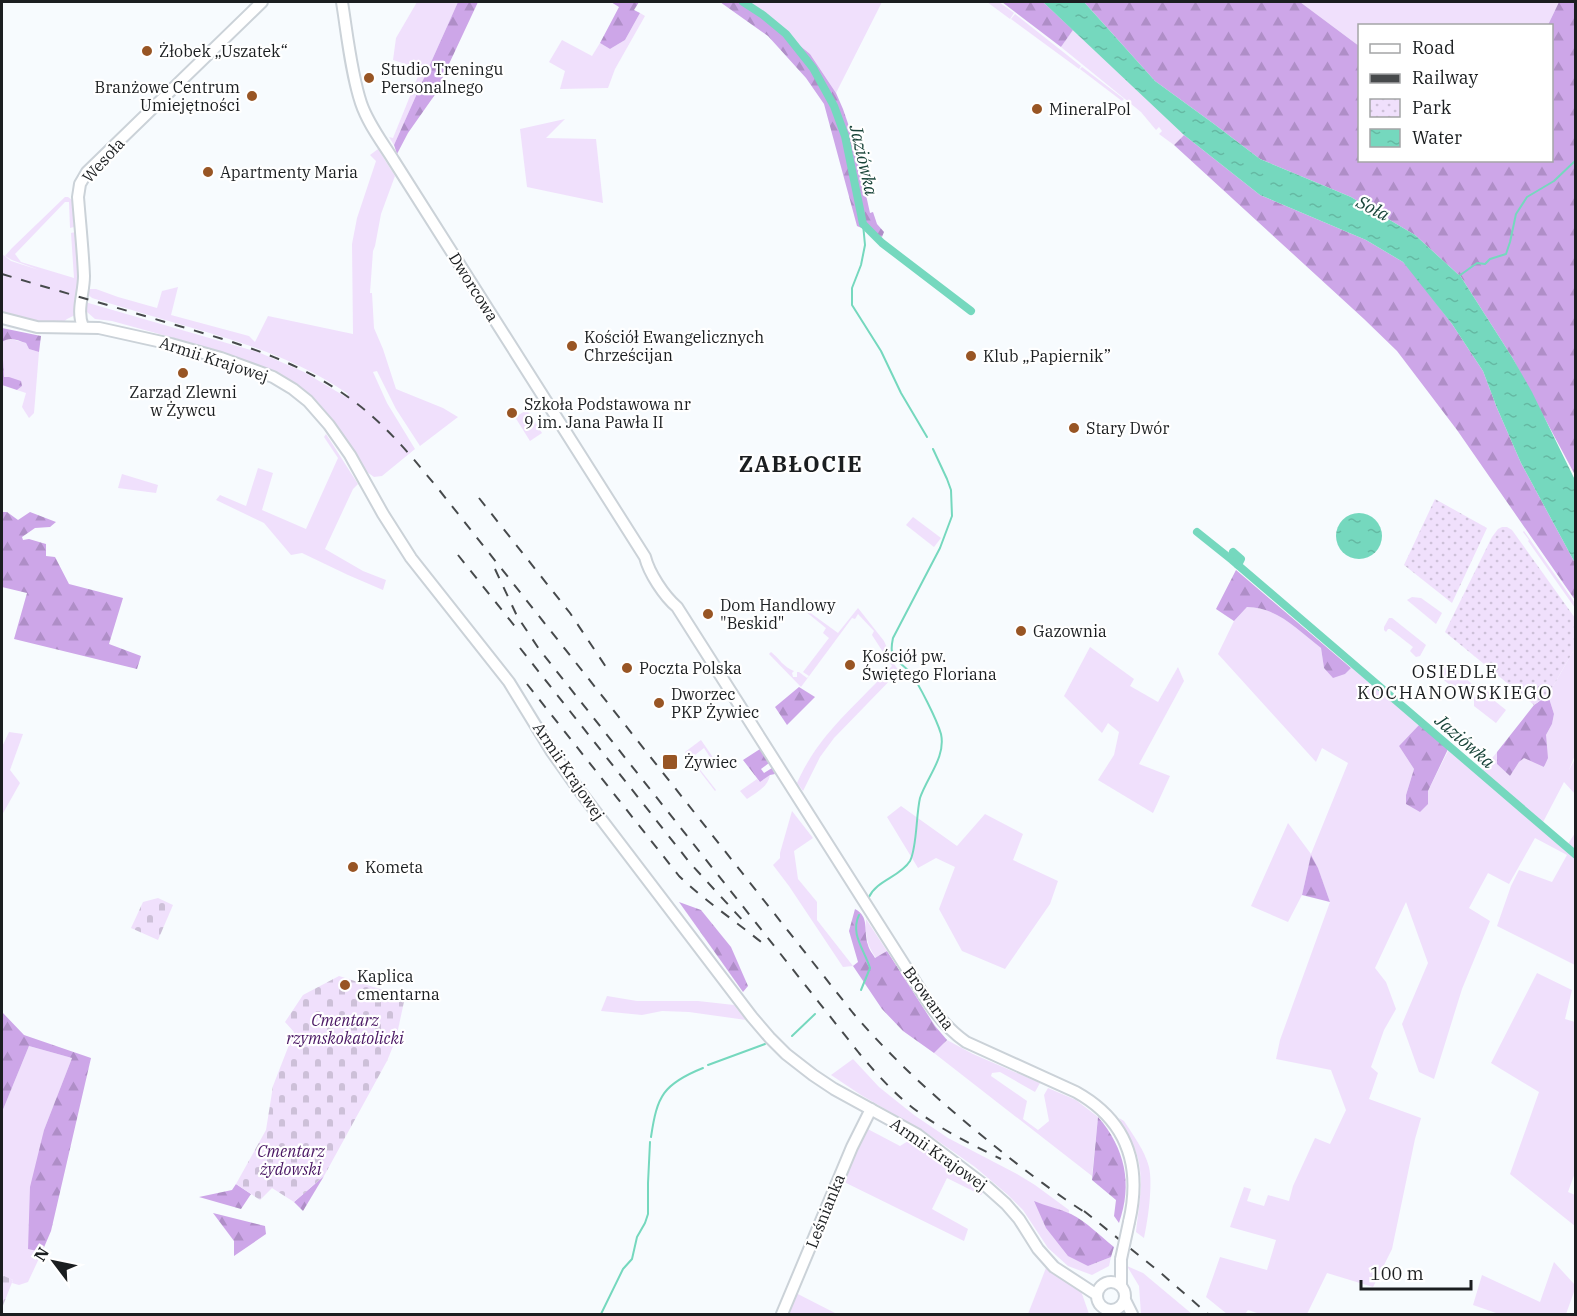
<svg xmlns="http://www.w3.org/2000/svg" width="1577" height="1316" font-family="'IBM Plex Serif',serif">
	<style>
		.grass { fill: #f0e0fc }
		.forest { fill: url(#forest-firs) }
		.cemetery { fill: url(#cemetery-stones) }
		.park { fill: url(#park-dots) }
		.water { fill: url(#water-ripples) }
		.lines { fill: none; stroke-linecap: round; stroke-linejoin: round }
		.stream { stroke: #75d8be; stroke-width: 2 }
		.canal { stroke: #75d8be; stroke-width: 8 }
		.minor-casing { stroke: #cbd2d8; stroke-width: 14 }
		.minor { stroke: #fff; stroke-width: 10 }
		.rail { stroke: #474a4c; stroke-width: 2; stroke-dasharray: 10 10; stroke-linecap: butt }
		.minor-bridge-casing { stroke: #cbd2d8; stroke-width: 14; stroke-linecap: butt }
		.minor-bridge { stroke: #fff; stroke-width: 10 }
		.poi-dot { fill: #985524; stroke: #fff; stroke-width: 2 }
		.labels { text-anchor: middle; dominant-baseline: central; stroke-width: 4.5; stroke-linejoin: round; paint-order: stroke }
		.poi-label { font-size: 16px; fill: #1b1e20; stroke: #fff; text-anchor: start }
		.street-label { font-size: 16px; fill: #1b1e20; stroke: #fff }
		.park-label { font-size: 16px; font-style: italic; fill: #491663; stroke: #fff }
		.water-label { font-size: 18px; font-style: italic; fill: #184439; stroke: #fff }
		.neighbourhood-label { font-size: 18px; letter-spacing: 1.5px; fill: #1b1e20; stroke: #fff }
		.district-label { font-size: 22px; font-weight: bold; letter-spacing: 1.5px; fill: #1b1e20; stroke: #fff }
	</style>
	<defs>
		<pattern id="forest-firs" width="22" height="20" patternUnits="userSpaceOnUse" patternTransform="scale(1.5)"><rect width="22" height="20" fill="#cda6e8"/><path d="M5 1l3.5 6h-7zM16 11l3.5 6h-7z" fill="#af8ec7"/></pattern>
		<pattern id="cemetery-stones" width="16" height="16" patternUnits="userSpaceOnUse" patternTransform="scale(1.5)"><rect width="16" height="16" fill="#f0e0fc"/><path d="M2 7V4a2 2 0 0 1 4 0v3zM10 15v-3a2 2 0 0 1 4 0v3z" fill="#cdc0d8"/></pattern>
		<pattern id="park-dots" width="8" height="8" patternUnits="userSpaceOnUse" patternTransform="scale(1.5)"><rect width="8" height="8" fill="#f0e0fc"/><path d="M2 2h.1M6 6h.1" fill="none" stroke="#cdc0d8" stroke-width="1.8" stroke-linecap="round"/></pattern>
		<pattern id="water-ripples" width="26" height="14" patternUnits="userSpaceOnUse" patternTransform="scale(1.5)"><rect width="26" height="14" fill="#75d8be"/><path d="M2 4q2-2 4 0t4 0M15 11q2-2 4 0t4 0" fill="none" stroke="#65b9a3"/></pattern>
	</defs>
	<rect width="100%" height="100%" fill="#f7fbfe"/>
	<g class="grass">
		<path d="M417,2H458L394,145L389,137L393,138L421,69L393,60L396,38Z"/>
		<path d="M743,2H882L836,93L810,54L763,15Z"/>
		<path d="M987,2H999L1014,13L1010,19Z"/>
		<path d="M1300,2H1559L1548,25L1360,26L1359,46Z"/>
		<path d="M640,13L645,16L615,69L608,88L560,89L565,71L549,62L562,40L592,56L600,43L610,49L625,40Z"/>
		<path d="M1015,14L1081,66L1079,69L1011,19Z"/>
		<path d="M1073,30L1184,135L1174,145L1159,134L1162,131L1159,127L1156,130L1141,112L1061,47Z"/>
		<path d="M1082,67L1124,99L1122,101L1080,69Z"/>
		<path d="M565,119L546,138L596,139L603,203L527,187L520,129Z"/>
		<path d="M378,149L395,176L381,214L375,246L373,251L370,293H372L374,328L383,349L396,389L443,408L458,417L420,446L396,409L377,371L373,372L387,403L415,449L382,476L374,477L367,472L331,418L318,402L282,377L260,367L192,343L112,321L95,319L87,312L85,302L258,352L304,372L346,397L348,394C297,359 248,344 189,327C156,317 124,308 92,298L91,297L87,295L90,289H96L118,297L157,308L162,291L178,287L171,315L249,336L255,342L268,316L353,334L352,244L357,218L376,161L370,155Z"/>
		<path d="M65,197H68L72,200L74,227L70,228L69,202H65L15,254L21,262L74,278L71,233L75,232L78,281L84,283L79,313L67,319L57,327L2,313V254L11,261L39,270L12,260L5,256L12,248Z"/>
		<path d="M7,338L26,343L29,349L39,352L34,413L29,418L22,407L26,393L17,390L22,386L4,378L2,368V342Z"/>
		<path d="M527,410L542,433L530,441L515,417Z"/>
		<path d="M326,434L358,484L353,489L325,549L363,571L386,580L383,590L348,575L302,553L291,555L264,523L216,500L220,495L246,506L258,468L273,473L262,510L306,529L338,458L324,437Z"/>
		<path d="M122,474L158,485L156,493L118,488Z"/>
		<path d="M913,517L941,538L934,547L906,525Z"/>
		<path d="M1524,531L1575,603V608L1528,541L1529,540L1523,532Z"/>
		<path d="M1412,597L1421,598L1442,613L1436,624L1407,600Z"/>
		<path d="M1247,607C1277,607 1298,630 1321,648L1324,668L1345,674L1354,664L1422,723L1399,746L1414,769L1406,795L1428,804V791L1450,747L1480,773L1497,752V764L1510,776L1519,762L1524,757L1545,767L1546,735L1552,724L1554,714L1548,695L1575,648V755L1569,770L1575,759V794L1564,782L1541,826L1566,847L1575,833V965L1497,926L1511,886L1519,870L1552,882L1567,855L1535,838L1509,884L1488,873L1469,908L1490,921L1462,989L1434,1079L1419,1072L1402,1024L1428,963L1406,902L1375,968L1386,982L1396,1009L1384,1030L1371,1067L1378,1073L1369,1099L1421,1118L1415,1139L1392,1249L1373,1287L1327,1273L1307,1314H1260L1248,1310L1245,1314H1227L1206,1297L1220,1257L1267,1270L1276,1240L1230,1227L1244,1187L1251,1189L1247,1201L1264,1206L1268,1195L1289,1201L1293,1186L1315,1138L1330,1144L1346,1110L1331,1070L1276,1059L1280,1040L1330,902L1318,868L1311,856L1302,895L1288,922L1251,906L1288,823L1311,854L1348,763L1322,748L1316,762L1218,654L1234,621Z"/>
		<path d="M858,608L884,641L894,664L899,671L834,738L820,757L803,791L797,783C819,733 857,705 892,666L872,635L874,631L858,614L855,619L852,618L801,687L769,654L771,652C780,659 783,667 794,671L792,673L793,677H797V672H799L807,678L809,676L803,672L829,638L823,633L826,628L805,611V609L838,633Z"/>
		<path d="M1389,618H1392L1426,645L1420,656L1416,657L1410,651L1413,647L1390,629H1388L1386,632L1384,630V627Z"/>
		<path d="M1090,647L1134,679L1130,686L1158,702L1178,667L1184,681L1139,764L1170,776L1153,813L1098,780L1114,755L1119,732L1108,723L1102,733L1064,696Z"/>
		<path d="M1447,663L1472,684L1474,690L1468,697L1463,696L1438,675Z"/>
		<path d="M1486,690L1493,695L1491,698L1506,710L1496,723L1474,706V698L1478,693Z"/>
		<path d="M9,732L23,734L10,770L20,783L2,815V747Z"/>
		<path d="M701,740L721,769L719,771L704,748L691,758L716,790L715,791L685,752Z"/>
		<path d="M770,775C768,787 757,792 747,799L740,791L757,779L760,782Z"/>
		<path d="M901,806L957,846L985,814L1023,834L1013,860L1058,881L1050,904L1005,969L962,951L939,909L955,867L936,858L918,868L887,817Z"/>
		<path d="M792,811L813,838L794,851L798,879L817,902V920L853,966L843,967L789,886L773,865L780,858V853Z"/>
		<path d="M866,919L887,951L876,958C867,946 865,935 866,919Z"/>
		<path d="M1537,973L1572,990L1565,1019L1575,1022L1576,1170L1568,1192L1575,1195V1226L1510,1174L1539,1092L1491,1063Z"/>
		<path d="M607,996L637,1001H698L734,1005L746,1020L689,1012L662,1011L642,1015L601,1011Z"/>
		<path d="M947,1040L973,1054L1040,1083L1035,1092L1000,1072L992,1073L991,1076L1027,1101L1023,1119L1038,1130L1049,1121L1044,1095L1048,1088L1076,1100L1098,1117L1092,1176L934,1053Z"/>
		<path d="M29,1046L72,1058L44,1130L28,1248L42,1252L28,1282L19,1285L12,1283L13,1280L2,1275V1112Z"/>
		<path d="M853,1059L879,1087L914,1115L948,1138L1017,1174L1035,1185L1069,1210V1213L1034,1202L1088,1266L1111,1257L1109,1266L1092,1275L1068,1266L1048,1248L1023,1210L1008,1195L975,1167L928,1134L861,1095L831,1075Z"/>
		<path d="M1119,1118L1124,1121C1133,1135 1145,1151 1149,1167C1153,1185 1148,1220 1144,1238L1136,1232C1139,1205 1145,1178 1136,1152C1132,1140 1125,1129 1119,1118Z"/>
		<path d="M862,1126L900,1146L918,1135L987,1187L981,1195L947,1178L932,1209L968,1229L964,1241L838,1179Z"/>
		<path d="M1554,1262L1575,1285V1289L1566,1314H1499L1473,1305L1482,1275L1540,1302Z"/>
		<path d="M1127,1266L1143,1273L1192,1314H1141L1139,1286Z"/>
		<path d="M1046,1268L1081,1291L1089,1314H1028Z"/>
		<path d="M792,1291L837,1314H782Z"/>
	</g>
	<g class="forest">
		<path d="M458,2H478L434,96L408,133L397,154L394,145Z"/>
		<path d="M611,2H639L634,10L640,13L625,40L610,49L600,43L619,7Z"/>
		<path d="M720,2H743L763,15L810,54L836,93L843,109L854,141L870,213L873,212L877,224L884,232L882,237L857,226L824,104L806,78L768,36Z"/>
		<path d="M1002,2H1043L1073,30L1061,47Z"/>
		<path d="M1084,2H1300L1359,46L1360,160H1552V26L1548,25L1559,2H1575V475L1512,357L1461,277L1415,235L1351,197L1260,159L1214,124L1155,81Z"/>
		<path d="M1184,135L1260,195L1366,240L1403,262L1413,273L1452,324L1483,371L1497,408L1521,463L1575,563V600L1457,430L1397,351L1364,319L1174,145Z"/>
		<path d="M2,328L41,336L39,352L29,349L26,343C17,340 10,336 2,342L4,377H9L21,381L22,386L17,390L2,385Z"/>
		<path d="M2,512H7L18,520L30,512L56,522L50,527L35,528L22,537L23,540L29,539L46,544V556L55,557L69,584L123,598L109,644L141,656L137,669L14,639L27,593L2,587Z"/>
		<path d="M1236,570L1351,668L1345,674L1333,678L1324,668L1321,648C1298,630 1277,607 1247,607L1234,621L1216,609Z"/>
		<path d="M799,687L815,697L787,725L775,707Z"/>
		<path d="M1548,695L1554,714L1552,724L1546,735L1548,758L1544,767L1524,758L1519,762L1510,776L1497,764V752L1534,705Z"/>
		<path d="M1403,707L1480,773L1449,747L1428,791V804L1420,812L1406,804V795L1414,769L1399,746L1421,723Z"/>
		<path d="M760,749L769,763L761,769L764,773L772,768L775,774L770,775L760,782L743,760Z"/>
		<path d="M1311,855L1318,868L1330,902L1302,895Z"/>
		<path d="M679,902L701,910L731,947L748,986L743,992Z"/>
		<path d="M855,909C870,917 863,930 868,945C869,950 873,954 875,958L887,951L935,1026L947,1040L934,1053L903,1031L882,1009L853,966L858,962L849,931Z"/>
		<path d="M2,1012L24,1035L91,1058L51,1231L42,1252L28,1249L30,1187L44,1130L72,1058L29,1046L2,1112Z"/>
		<path d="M1098,1117C1125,1148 1133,1184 1119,1223L1114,1216L1116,1200L1092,1180Z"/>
		<path d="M324,1176L303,1211L294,1202Z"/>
		<path d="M236,1184L251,1194L241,1209L199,1197L232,1190Z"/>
		<path d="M1034,1201C1046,1206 1060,1209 1071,1214C1087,1222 1100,1236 1114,1247L1111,1257L1088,1266L1068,1256L1046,1228Z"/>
		<path d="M213,1213L265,1226L266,1234L234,1256V1241Z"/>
	</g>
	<g class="cemetery">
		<path d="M158,898L173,905L158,940L131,928L143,902Z"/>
		<path d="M339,976L405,997L396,1039L387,1061L324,1176L294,1202L272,1188L260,1200L236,1184L266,1130L273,1086L294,1032L285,1022L303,995Z"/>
		<path d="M2,1275L13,1280L2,1308Z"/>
	</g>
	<g class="park">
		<path d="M1435,499L1487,528L1452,603L1404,565Z"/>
		<path d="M1502,527H1507L1512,530L1575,618V648L1548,695L1534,705L1445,632L1492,537L1498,529Z"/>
	</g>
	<g class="water">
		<path d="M1043,2H1084L1155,81L1214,124L1260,159L1351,197L1415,235L1461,277L1512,357L1532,392L1575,480V563L1521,463L1497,408L1483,371L1452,324L1403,262L1366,240L1260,195L1184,135Z"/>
		<circle cx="1359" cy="536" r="23"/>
	</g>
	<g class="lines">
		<g class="stream">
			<path d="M863,224L865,245L861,265L852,288V305L881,351L901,393L927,437"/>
			<path d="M1459,276L1477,263L1485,264L1490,259L1506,254L1510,242L1516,214L1527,197L1554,181L1576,160"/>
			<path d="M869,897C877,880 900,877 910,861C917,848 916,815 920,798C927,777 946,757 941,734C937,720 919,684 910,672C904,666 895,661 892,652C891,647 892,643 893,638L940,548L952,516L951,490L947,479L933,449"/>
			<path d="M859,915C850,934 864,949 870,968L861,990"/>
			<path d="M792,1036L815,1014"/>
			<path d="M708,1065L765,1044"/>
			<path d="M651,1137C657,1096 663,1084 703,1068"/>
			<path d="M601,1314L623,1269L632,1259L637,1237L645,1223L648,1214V1183L650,1142"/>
		</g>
		<g class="canal">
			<path d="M743,2L763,15L786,34L813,68L834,106L845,136L863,224L882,243L971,311"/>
			<path d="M1197,532L1232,560L1576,855"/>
			<path d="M1233,552L1241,559L1238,565"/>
		</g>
		<defs>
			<g id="minor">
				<path d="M342,2C347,33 351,73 361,103C368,124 383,143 394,161L645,557C649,573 664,596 677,607L928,1002C939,1018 950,1031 966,1042L1076,1092C1128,1121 1142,1166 1129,1222"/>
				<path d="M2,318L37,327L99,328L171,344L221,358L273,377L293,389L308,401L329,425L350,455L383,514L411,558L509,682L552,752L579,790L752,1017L770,1038L786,1054L813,1075L834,1089L918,1135L987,1187L1006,1204L1019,1219L1038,1249L1054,1267L1097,1295"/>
				<path d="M83,327C76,310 84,294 84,276C83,250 80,223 78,197L80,184L87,172L262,2"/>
				<circle cx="1111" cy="1296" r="14"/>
				<path d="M1121,1285V1259"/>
				<path d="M1125,1300L1132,1314"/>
				<path d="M782,1314L852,1147L871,1109"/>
			</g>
		</defs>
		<use href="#minor" class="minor-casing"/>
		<use href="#minor" class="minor"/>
		<g class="rail">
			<path d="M2,274C58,291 115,307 172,324C234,342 295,359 348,397C385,423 412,457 440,491L853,1013C893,1060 938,1100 986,1139C1019,1166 1053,1192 1089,1215"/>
			<path d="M479,498L570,613L610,673"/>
			<path d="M458,555L517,629"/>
			<path d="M495,569L517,616L539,649L859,1053C874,1071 890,1089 908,1104C936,1127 968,1143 1001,1159"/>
			<path d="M520,648L690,863L746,924"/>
			<path d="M527,684L679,876C706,902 737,922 766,946"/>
			<path d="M1084,1211L1162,1274L1208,1314"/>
		</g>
		<defs>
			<path id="minor-bridge" d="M1121,1259L1129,1222"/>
		</defs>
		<use href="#minor-bridge" class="minor-bridge-casing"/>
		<use href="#minor-bridge" class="minor-bridge"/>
	</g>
	<g class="poi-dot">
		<circle cx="147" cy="51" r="6"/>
		<circle cx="369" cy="78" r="6"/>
		<circle cx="252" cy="96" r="6"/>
		<circle cx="1037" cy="109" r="6"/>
		<circle cx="208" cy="172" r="6"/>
		<circle cx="572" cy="346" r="6"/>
		<circle cx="971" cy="356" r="6"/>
		<circle cx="183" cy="373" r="6"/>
		<circle cx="512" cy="413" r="6"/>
		<circle cx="1074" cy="428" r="6"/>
		<circle cx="708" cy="614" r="6"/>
		<circle cx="1021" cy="631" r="6"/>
		<circle cx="850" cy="665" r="6"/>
		<circle cx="627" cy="668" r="6"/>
		<circle cx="659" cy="703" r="6"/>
		<rect x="662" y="754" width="16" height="16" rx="3"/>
		<circle cx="353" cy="867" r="6"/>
		<circle cx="345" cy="985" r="6"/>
	</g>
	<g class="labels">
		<g class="poi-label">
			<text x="159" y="51">Żłobek „Uszatek“</text>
			<text x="381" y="69">Studio Treningu<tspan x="381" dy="18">Personalnego</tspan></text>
			<text x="240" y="87" text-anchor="end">Branżowe Centrum<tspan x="240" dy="18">Umiejętności</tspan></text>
			<text x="1049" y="109">MineralPol</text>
			<text x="220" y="172">Apartmenty Maria</text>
			<text x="584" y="337">Kościół Ewangelicznych<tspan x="584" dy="18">Chrześcijan</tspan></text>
			<text x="983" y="356">Klub „Papiernik”</text>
			<text x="183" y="392" text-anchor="middle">Zarząd Zlewni<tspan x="183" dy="18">w Żywcu</tspan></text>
			<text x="524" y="404">Szkoła Podstawowa nr<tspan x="524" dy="18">9 im. Jana Pawła II</tspan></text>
			<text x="1086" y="428">Stary Dwór</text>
			<text x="720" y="605">Dom Handlowy<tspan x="720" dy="18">"Beskid"</tspan></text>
			<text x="1033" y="631">Gazownia</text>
			<text x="862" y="656">Kościół pw.<tspan x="862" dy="18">Świętego Floriana</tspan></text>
			<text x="639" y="668">Poczta Polska</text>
			<text x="671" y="694">Dworzec<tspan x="671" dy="18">PKP Żywiec</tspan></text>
			<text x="684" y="762">Żywiec</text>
			<text x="365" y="867">Kometa</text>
			<text x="357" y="976">Kaplica<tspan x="357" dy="18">cmentarna</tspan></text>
		</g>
		<g class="street-label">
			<text transform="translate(103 160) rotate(-48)">Wesoła</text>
			<text transform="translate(474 287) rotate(58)">Dworcowa</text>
			<text transform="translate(214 359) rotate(18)">Armii Krajowej</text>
			<text transform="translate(569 771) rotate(56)">Armii Krajowej</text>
			<text transform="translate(929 998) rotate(54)">Browarna</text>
			<text transform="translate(939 1154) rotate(35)">Armii Krajowej</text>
			<text transform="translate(825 1211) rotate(-68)">Leśnianka</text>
		</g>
		<g class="park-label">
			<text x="345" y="1020">Cmentarz<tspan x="345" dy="18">rzymskokatolicki</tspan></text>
			<text x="291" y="1151">Cmentarz<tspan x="291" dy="18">żydowski</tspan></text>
		</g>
		<g class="water-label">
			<text transform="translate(864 160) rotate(77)">Jaziówka</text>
			<text transform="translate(1373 208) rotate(27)">Soła</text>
			<text transform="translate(1465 741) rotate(41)">Jaziówka</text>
		</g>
		<g class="neighbourhood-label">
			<text x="1455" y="671">OSIEDLE<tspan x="1455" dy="21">KOCHANOWSKIEGO</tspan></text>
		</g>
		<g class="district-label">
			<text x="801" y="463">ZABŁOCIE</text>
		</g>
	</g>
	<rect width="1577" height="1316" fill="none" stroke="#1b1e20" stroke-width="6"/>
	<rect x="1358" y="24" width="195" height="138" fill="#ffffff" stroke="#a4a5a6" stroke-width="1.5"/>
	<rect x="1370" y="44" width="30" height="9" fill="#ffffff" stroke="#a4a5a6" stroke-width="1.5"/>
	<text x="1412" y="54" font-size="18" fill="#1b1e20">Road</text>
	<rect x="1370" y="74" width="30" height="9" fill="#474a4c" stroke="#a4a5a6" stroke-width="1.5"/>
	<text x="1412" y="84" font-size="18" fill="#1b1e20">Railway</text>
	<rect x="1370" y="99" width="30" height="18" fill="url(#park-dots)" stroke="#a4a5a6" stroke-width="1.5"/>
	<text x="1412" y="114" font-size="18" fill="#1b1e20">Park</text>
	<rect x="1370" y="129" width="30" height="18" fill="url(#water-ripples)" stroke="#a4a5a6" stroke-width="1.5"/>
	<text x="1412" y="144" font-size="18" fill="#1b1e20">Water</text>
	<g transform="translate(54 1262) rotate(302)" stroke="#ffffff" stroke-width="4.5" paint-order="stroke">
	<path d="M0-4.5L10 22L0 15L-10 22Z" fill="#1b1e20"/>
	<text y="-9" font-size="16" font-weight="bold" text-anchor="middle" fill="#1b1e20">N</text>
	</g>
	<path d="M1361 1280v9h110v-9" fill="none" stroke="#1b1e20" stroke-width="3"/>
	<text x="1370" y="1280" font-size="18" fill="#1b1e20" stroke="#ffffff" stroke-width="4.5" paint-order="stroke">100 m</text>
</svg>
